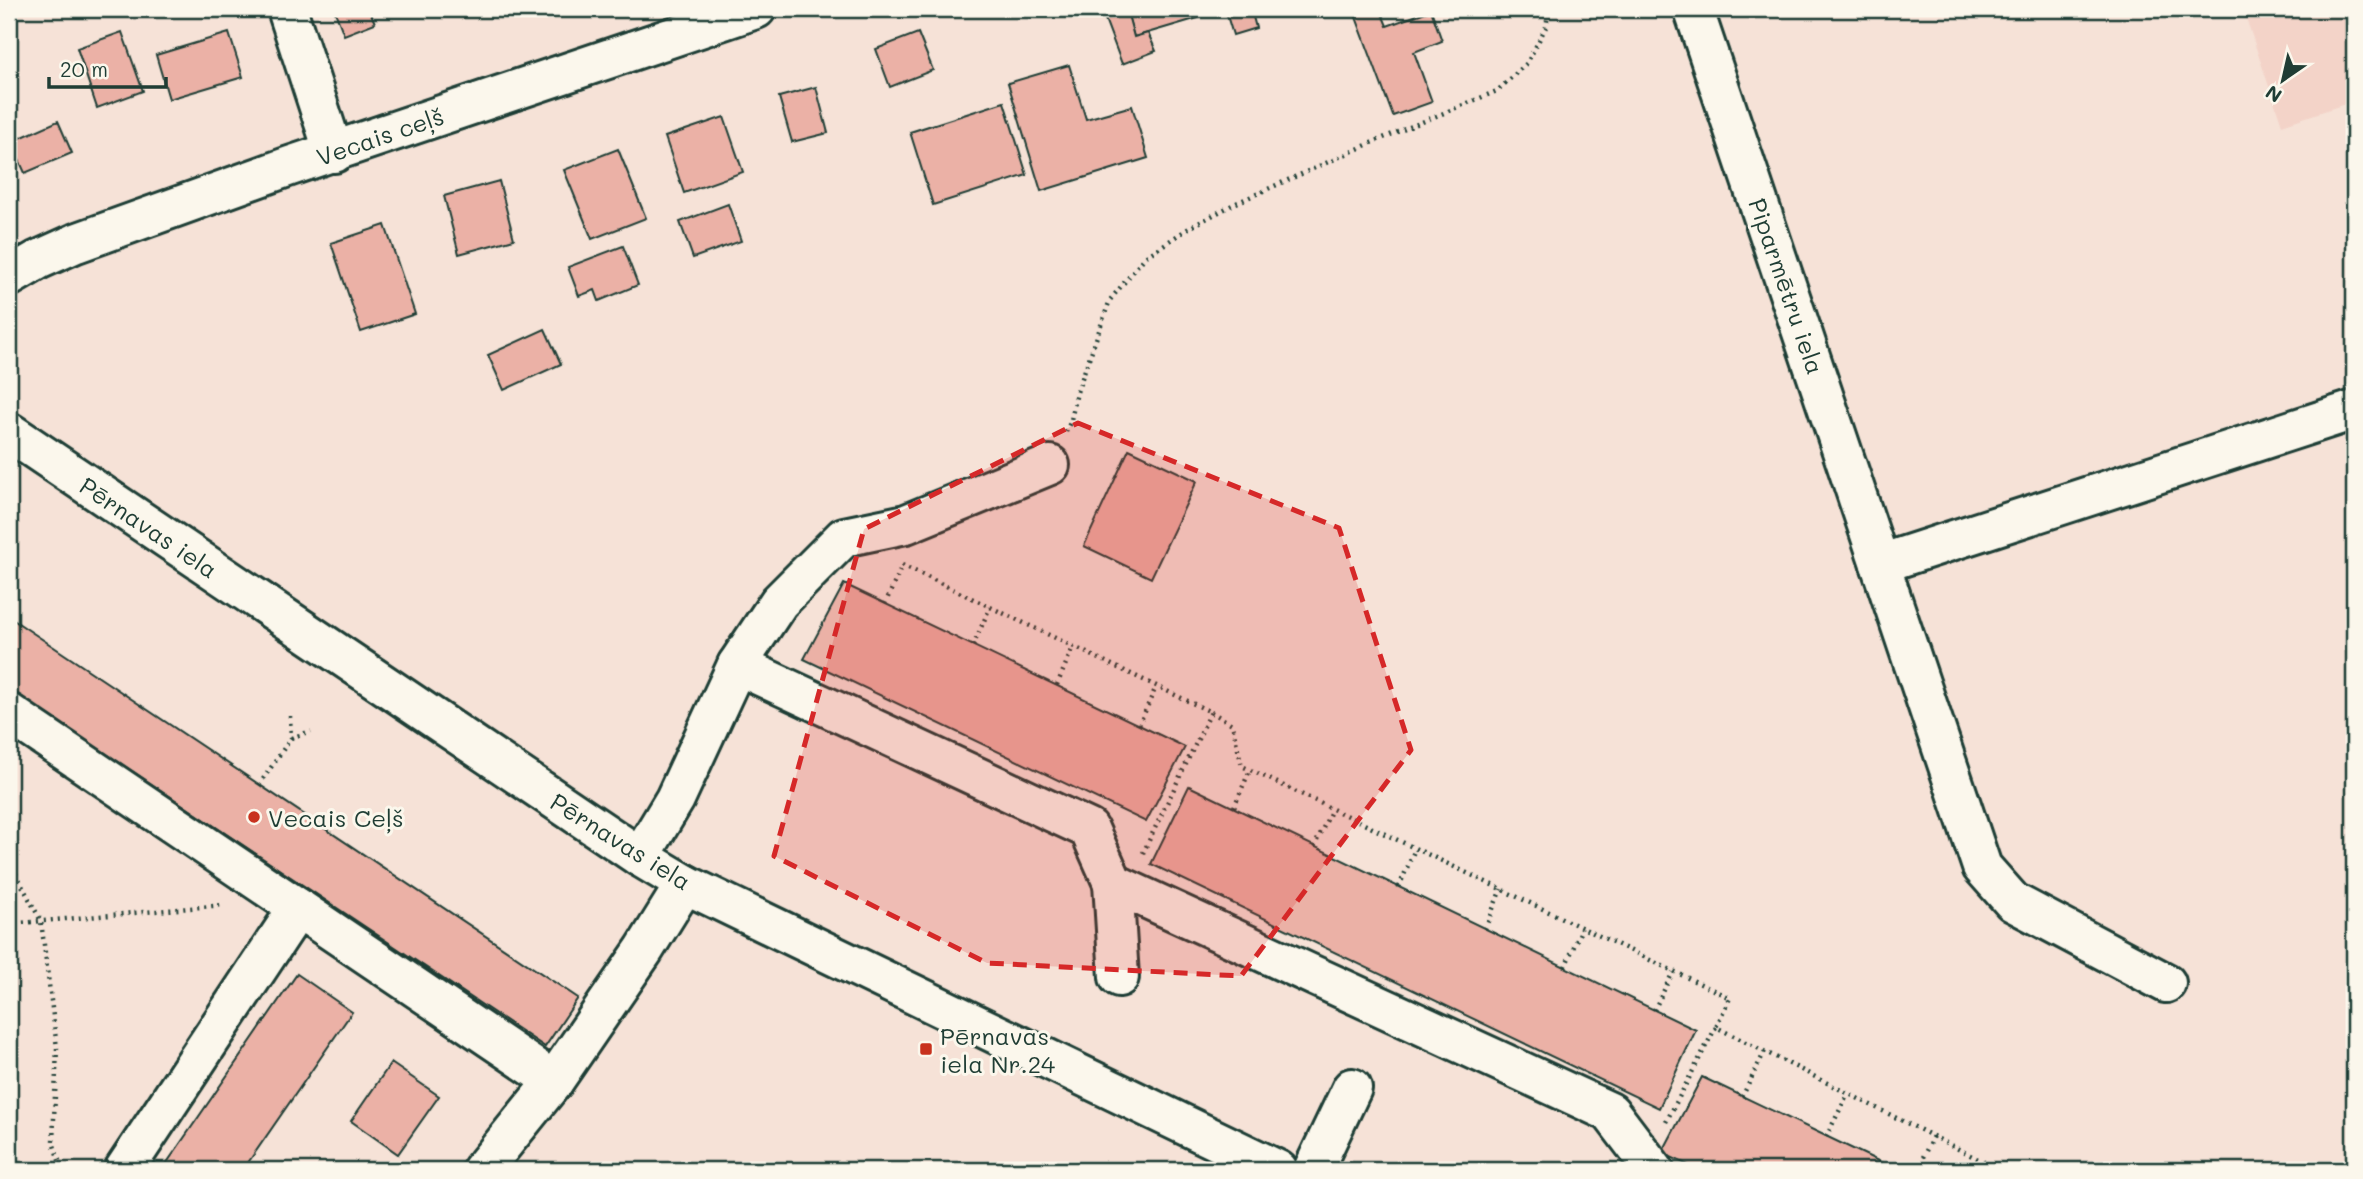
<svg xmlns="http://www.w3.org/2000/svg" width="2363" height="1179" font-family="Mali,sans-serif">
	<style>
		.built { fill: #f3d3c8 }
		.building { fill: #ebb1a6; stroke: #1f3d34; stroke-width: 2 }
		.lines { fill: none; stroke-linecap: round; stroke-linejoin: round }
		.minor-casing { stroke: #1f3d34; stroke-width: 44 }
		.path { stroke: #1f3d34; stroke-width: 4.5; stroke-dasharray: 2 5; stroke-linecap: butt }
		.minor { stroke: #fbf7ec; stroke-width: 38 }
		.marked { fill: #d62828; fill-opacity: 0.2; stroke: #d62828; stroke-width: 5; stroke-dasharray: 14 9; stroke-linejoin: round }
		.poi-dot { fill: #c8321e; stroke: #fbf7ec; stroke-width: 2.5 }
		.labels { text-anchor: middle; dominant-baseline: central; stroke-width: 6; stroke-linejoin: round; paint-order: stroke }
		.street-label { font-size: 24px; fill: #1f3d34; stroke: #fbf7ec }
		.poi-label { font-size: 24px; fill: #1f3d34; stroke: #fbf7ec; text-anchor: start }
	</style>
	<rect width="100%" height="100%" fill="#f6e2d7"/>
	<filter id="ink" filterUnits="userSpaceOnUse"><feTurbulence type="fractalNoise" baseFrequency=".0143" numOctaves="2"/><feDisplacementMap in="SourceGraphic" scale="14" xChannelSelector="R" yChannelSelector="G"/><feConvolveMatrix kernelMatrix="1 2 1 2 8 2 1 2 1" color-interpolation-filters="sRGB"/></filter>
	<g filter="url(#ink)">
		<path class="built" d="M2243,9H2354V101L2282,125Z"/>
		<g class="building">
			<path d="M334,9H369L375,23L344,35Z"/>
			<path d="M1126,9H1195L1198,18L1134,37Z"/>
			<path d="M1225,9H1251L1256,28L1233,35Z"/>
			<path d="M1353,9H1380L1387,26L1431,10L1442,41L1414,52L1432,102L1393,116Z"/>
			<path d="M1127,11L1134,37L1148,33L1156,51L1122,64L1105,19Z"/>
			<path d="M122,32L143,91L97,108L77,48Z"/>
			<path d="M229,33L243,77L169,99L156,55Z"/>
			<path d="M918,33L933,70L890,87L876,49Z"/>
			<path d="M1069,65L1086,119L1132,106L1148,158L1041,191L1008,83Z"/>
			<path d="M816,87L828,133L792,142L779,97Z"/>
			<path d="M1004,102L1027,175L933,205L910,132Z"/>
			<path d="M724,117L743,172L684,193L665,137Z"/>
			<path d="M58,121L72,153L25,173L11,142Z"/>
			<path d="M618,149L646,218L592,239L564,170Z"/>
			<path d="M499,181L514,239L459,254L444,196Z"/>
			<path d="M728,204L741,241L693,258L680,222Z"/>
			<path d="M385,225L415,314L361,332L331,243Z"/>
			<path d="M623,246L638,285L599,301L595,290L579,296L568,267Z"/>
			<path d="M545,329L561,364L504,390L488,355Z"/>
			<path d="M1129,449L1197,481L1151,578L1084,546Z"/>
			<path d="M844,584L1185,747L1146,822L804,659Z"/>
			<path d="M9,617L578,998L545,1047L9,689Z"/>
			<path d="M1189,786L1696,1030L1659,1108L1151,864Z"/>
			<path d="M297,974L352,1012L243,1170H162Z"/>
			<path d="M391,1063L439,1096L398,1154L351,1121Z"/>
			<path d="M1702,1077L1897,1170H1699L1662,1153Z"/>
		</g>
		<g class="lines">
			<defs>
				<g id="minor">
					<path d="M287,9L334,153"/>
					<path d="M1698,9L1695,14L1982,867L2013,902L2166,983"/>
					<path d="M9,277L38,260L76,243L290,166L756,9"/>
					<path d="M9,432L640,857L685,884L1278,1170"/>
					<path d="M1880,564L2354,410"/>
					<path d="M737,665L1089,829L1113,883L1610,1112L1654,1170"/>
					<path d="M9,713L298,908"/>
					<path d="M640,857L675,799L737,665L779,602L844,537L906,524L1050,465"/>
					<path d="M1113,883L1119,977"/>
					<path d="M124,1170L298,908L554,1081"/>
					<path d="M482,1170L554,1081L644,950L685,884"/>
					<path d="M1313,1170L1352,1088"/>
				</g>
			</defs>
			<use href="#minor" class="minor-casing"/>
			<g class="path">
				<path d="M1066,432L1071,420L1077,392L1110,300L1145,257L1189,228L1234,204L1371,143L1497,91L1527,63L1546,27L1549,9"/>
				<path d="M902,565L1211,712L1143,853"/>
				<path d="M885,604L902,566"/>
				<path d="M973,646L990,607"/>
				<path d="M1057,685L1073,647"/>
				<path d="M1211,712L1232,724L1242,766L1730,998L1716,1027L2000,1170"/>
				<path d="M1139,725L1156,687"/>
				<path d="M291,738L311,731"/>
				<path d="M259,785L291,738L290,716"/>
				<path d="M1234,807L1250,770"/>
				<path d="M1314,847L1332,809"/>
				<path d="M9,861L41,921L57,1048L53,1142L62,1170"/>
				<path d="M1399,887L1415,849"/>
				<path d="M9,924L224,905"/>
				<path d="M1485,929L1501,889"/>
				<path d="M1565,967L1582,928"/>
				<path d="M1654,1010L1673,972"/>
				<path d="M1742,1097L1765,1051"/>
				<path d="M1666,1122L1716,1027"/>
				<path d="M1826,1137L1848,1094"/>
				<path d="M1917,1170L1933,1136"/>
				<path d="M2342,1170L2354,1167"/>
			</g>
			<use href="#minor" class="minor"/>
		</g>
	</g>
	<path class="marked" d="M1078,423L1339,528L1411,750L1241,976L987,963L774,856L864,529Z"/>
	<g class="poi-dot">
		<circle cx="254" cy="817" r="7"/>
		<rect x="919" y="1042" width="14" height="14" rx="3.5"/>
	</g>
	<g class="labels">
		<g class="street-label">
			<text transform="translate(380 136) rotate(-19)">Vecais ceļš</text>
			<text transform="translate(1787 286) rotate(71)">Piparmētru iela</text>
			<text transform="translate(149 527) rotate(34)">Pērnavas iela</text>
			<text transform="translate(621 841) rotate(32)">Pērnavas iela</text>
		</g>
		<g class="poi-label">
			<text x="268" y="817">Vecais Ceļš</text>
			<text x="940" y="1035">Pērnavas<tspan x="940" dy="28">iela Nr.24</tspan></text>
		</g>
	</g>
	<rect width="2363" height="1179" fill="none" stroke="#fbf7ec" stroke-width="35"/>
	<rect x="18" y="18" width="2328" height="1144" fill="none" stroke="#1f3d34" stroke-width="2.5" filter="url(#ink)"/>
	<g transform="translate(2283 80) rotate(214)" stroke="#fbf7ec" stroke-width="5" paint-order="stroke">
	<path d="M0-5L12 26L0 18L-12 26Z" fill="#1f3d34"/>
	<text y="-10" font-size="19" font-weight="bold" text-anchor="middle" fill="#1f3d34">N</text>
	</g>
	<path d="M49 77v10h117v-10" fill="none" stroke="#1f3d34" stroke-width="3.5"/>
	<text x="60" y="77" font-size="21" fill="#1f3d34" stroke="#fbf7ec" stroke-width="5" paint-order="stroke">20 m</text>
</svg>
